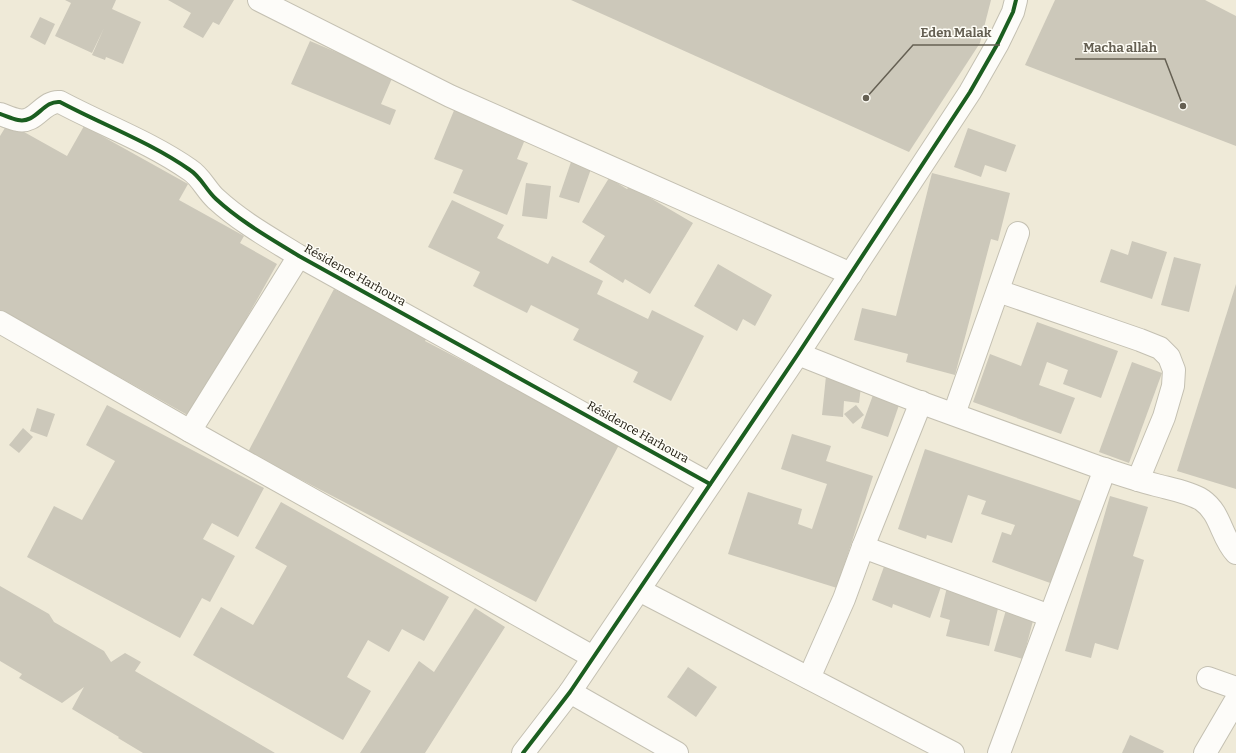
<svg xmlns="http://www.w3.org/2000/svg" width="1236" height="753" font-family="Bitter,serif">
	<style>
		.building { fill: #ccc8ba }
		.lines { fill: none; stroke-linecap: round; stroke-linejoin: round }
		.street-casing { stroke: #c4c0b2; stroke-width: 24 }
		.secondary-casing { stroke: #c4c0b2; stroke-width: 24 }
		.street { stroke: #fdfcf9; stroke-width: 22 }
		.secondary { stroke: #fdfcf9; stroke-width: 22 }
		.cycleway-casing { stroke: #fefdf6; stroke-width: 6 }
		.cycleway { stroke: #1b5e20; stroke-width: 4 }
		.labels { text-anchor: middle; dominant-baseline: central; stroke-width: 3; stroke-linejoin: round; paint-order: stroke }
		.street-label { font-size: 12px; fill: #1a160b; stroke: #fefdf6 }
		.leader { fill: none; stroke: #656053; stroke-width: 1.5 }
		.callout-dot { fill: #656053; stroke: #fefdf6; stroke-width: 1.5 }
		.callout-label { font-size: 13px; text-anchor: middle; font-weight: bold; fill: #656053; stroke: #fefdf6; stroke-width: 3; stroke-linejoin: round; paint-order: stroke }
	</style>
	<rect width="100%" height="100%" fill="#efead8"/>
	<g class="building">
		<path d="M65,0H116L112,9L141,22L123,64L106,57L105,60L92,55L104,28L92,53L55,36L71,3Z"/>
		<path d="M168,0H234L219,25L213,22L203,38L183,27L191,13Z"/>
		<path d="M571,0H991L980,43L909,152Z"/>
		<path d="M1055,0H1205L1236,16V146L1025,65Z"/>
		<path d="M40,17L55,24L45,45L30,37Z"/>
		<path d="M310,41L393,76L381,104L396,110L390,125L291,84Z"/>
		<path d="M455,108L526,137L517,159L528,163L507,215L453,193L463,170L434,159Z"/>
		<path d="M8,123L67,156L84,126L188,184L179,200L244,236L240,243L277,264L191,417L0,310V136Z"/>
		<path d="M968,128L1016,145L1006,172L985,165L981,177L954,167Z"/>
		<path d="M572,159L592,166L579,203L559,197Z"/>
		<path d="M932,173L1010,193L998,241L991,239L955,375L906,362L908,354L854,340L862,308L896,316Z"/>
		<path d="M609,178L627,189L630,186L693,223L650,294L625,279L623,283L589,262L605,236L582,222Z"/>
		<path d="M526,183L551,186L547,219L522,216Z"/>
		<path d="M452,200L504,225L497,238L548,264L552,256L603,281L597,294L648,319L652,310L704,336L671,401L633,382L638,372L573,340L579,329L531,305L527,313L473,286L480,272L428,247Z"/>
		<path d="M1132,241L1167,252L1152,299L1100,282L1111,249L1128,255Z"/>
		<path d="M1174,257L1201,264L1189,312L1161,305Z"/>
		<path d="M718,264L772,295L755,326L743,319L737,331L694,306Z"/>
		<path d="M1236,284V489L1177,471Z"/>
		<path d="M334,289L427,338L425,341L620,443L536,602L248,452Z"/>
		<path d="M1037,322L1118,351L1101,398L1063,384L1068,370L1047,362L1039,385L1075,398L1061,434L973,402L990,354L1021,366Z"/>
		<path d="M1132,362L1162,373L1129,463L1099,452Z"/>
		<path d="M826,376L862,379L859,403L844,401L843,417L822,415Z"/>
		<path d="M873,395L899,405L888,437L861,428Z"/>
		<path d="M107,405L264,488L238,537L212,523L203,539L235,556L210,602L202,598L180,638L27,557L54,506L82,520L115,461L86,445Z"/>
		<path d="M856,405L864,415L853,424L844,414Z"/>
		<path d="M37,408L55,414L47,437L30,431Z"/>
		<path d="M23,428L33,437L19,453L9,445Z"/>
		<path d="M792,434L831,446L826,461L873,476L837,588L728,554L748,492L802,509L798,524L812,529L827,484L781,469Z"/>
		<path d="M925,449L1081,501L1053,584L992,562L1002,532L1011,535L1015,525L981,514L986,501L968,495L952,543L927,535L926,539L898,529Z"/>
		<path d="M1110,496L1148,507L1133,556L1144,560L1118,650L1095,643L1091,658L1065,651Z"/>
		<path d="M281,502L449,597L424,641L402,629L389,652L368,640L347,677L371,691L343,740L193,655L221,607L253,625L270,596L287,566L255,548Z"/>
		<path d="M886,561L942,584L930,618L893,604L892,608L872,600Z"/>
		<path d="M0,586L49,614L54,622L104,651L111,662L125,653L141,662L135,671L275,753H143L118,738L119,737L72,709L84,687L62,703L19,678L22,674L0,661Z"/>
		<path d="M947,587L1000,600L989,646L946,636L950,620L940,617Z"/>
		<path d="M475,608L505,627L425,753H360L419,661L434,672Z"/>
		<path d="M1006,610L1034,617L1023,659L994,651Z"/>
		<path d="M688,667L717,687L696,717L667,697Z"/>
		<path d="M1130,735L1164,751L1163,753H1122Z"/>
	</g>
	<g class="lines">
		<defs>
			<g id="street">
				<path d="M259,0L450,96L851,274"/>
				<path d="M0,114C6,116 12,119 18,120C36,124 43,100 60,102C103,125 150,142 190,170C201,177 206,190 216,199C241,222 270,238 299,256L710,484"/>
				<path d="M998,291L1140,340L1160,348L1169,357L1174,370L1173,386L1164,417L1138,480"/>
				<path d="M0,322L190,431L593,657"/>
				<path d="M798,354C839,370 880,387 922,403C982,425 1042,446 1101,468C1119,474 1137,480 1156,485C1171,489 1189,492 1202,500C1221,513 1221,537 1236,553"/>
				<path d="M954,414L1018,233"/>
				<path d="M190,431L299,256"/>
				<path d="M863,547L1050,616"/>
				<path d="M639,590L953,753"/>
				<path d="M809,678L844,599L863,547L921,402"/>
				<path d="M1208,678L1236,688"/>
				<path d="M570,692L677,753"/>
				<path d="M999,753L1105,469"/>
				<path d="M1205,753L1236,700"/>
			</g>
			<path id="secondary" d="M523,753L570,692L798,354L970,92L998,43L1013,12L1016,0"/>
		</defs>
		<use href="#street" class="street-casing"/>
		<use href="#secondary" class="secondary-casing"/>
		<use href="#street" class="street"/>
		<use href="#secondary" class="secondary"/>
		<defs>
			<g id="cycleway">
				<path d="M0,114C6,116 12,119 18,120C36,124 43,100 60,102C103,125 150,142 190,170C201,177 206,190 216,199C241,222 270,238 299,256L710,484"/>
				<path d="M523,753L570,692L798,354L970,92L998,43L1013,12L1016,0"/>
			</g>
		</defs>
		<use href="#cycleway" class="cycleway-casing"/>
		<use href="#cycleway" class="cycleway"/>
	</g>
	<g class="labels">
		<g class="street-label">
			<text transform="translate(355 275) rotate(29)">Résidence Harhoura</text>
			<text transform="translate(638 432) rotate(29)">Résidence Harhoura</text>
		</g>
	</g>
	<path class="leader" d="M866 98L913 45H1000M1183 106L1165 59H1075"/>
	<g class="callout-dot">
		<circle cx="866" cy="98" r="4"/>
		<circle cx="1183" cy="106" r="4"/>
	</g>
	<g class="callout-label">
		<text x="956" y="37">Eden Malak</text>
		<text x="1120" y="52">Macha allah</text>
	</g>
</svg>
